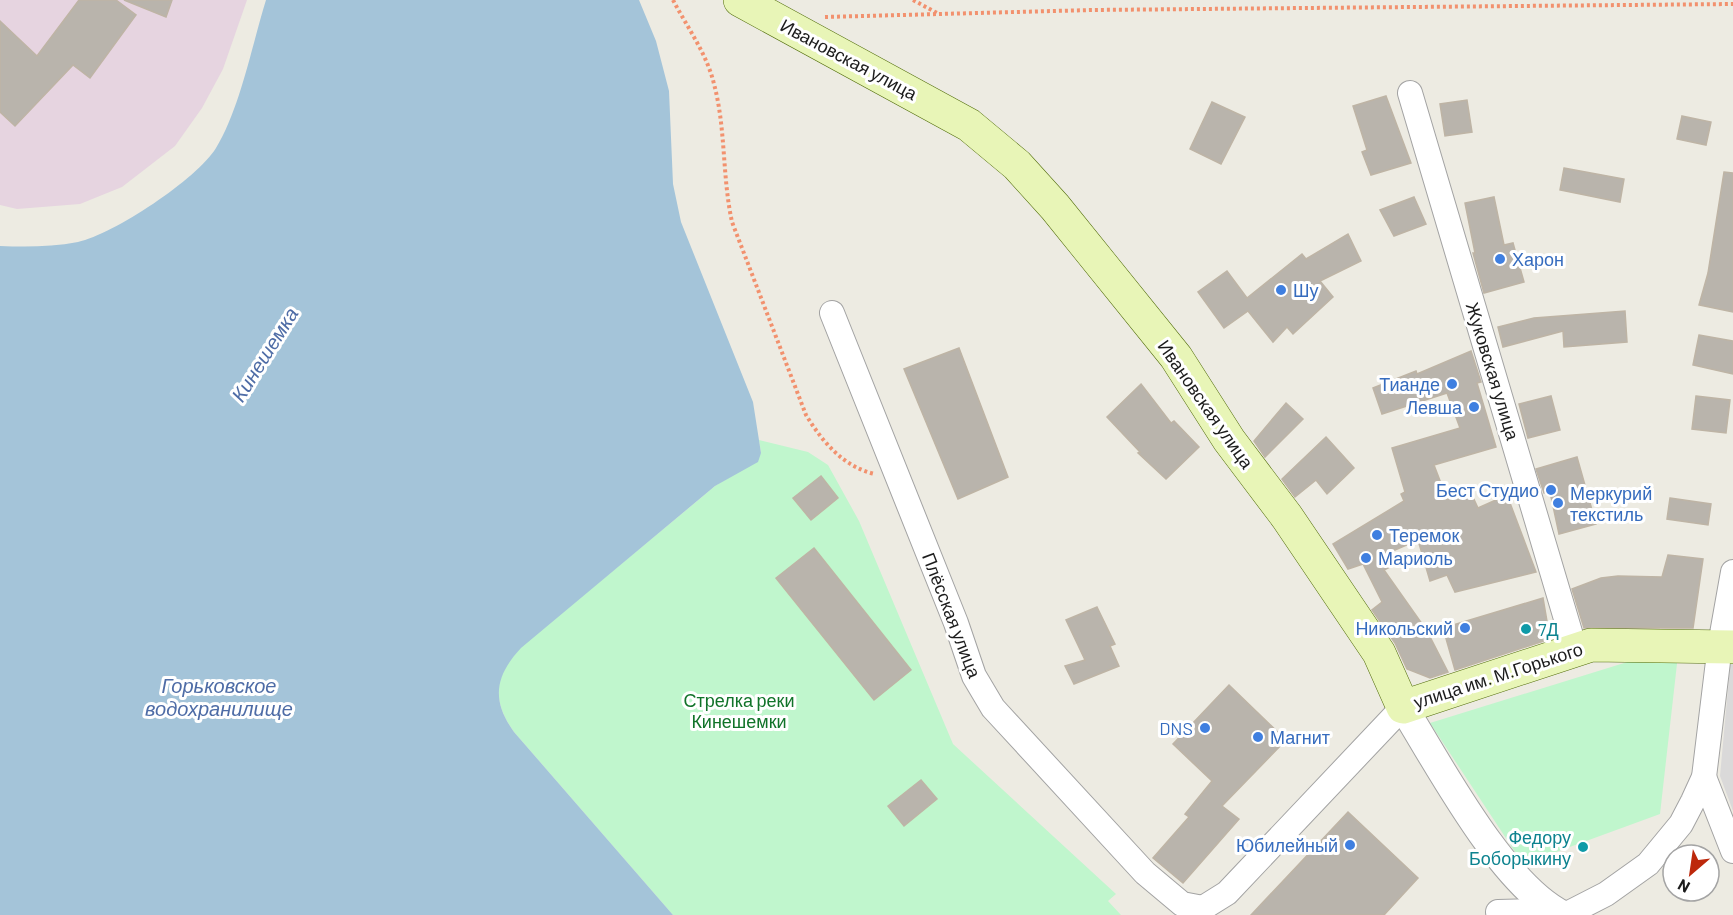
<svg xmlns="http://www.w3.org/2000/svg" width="1733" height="915" font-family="Barlow,sans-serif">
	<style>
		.residential { fill: #dad9d9 }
		.industrial { fill: #e6d4e0 }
		.park { fill: #c0f6cd }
		.water { fill: #a4c4d9 }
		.building { fill: #b9b4ac; stroke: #beb4a5; stroke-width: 1.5 }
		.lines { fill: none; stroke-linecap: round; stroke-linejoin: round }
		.minor-casing { stroke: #a3a3a3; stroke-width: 26 }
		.tertiary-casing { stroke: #a3a3a3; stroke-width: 30 }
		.secondary-casing { stroke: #516c0a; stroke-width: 34 }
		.path { stroke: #f2916e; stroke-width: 4; stroke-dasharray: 3 3; stroke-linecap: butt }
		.minor { stroke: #fff; stroke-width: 24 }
		.tertiary { stroke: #fff; stroke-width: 28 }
		.secondary { stroke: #e8f5b7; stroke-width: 33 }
		.shop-dot { fill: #3f7fe0; stroke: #fff; stroke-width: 2 }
		.culture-dot { fill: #0f9aa8; stroke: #fff; stroke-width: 2 }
		.labels { text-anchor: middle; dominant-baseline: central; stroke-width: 6; stroke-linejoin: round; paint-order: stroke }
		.street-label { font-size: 18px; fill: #1c1c1c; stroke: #fff }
		.shop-label { font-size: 18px; fill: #366cbe; stroke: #fff; text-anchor: start }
		.culture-label { font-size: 18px; fill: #0d838f; stroke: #fff; text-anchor: start }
		.park-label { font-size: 18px; fill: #117329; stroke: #fff }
		.water-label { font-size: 20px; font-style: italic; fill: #4e6ca6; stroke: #fff }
	</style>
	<rect width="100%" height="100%" fill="#edebe2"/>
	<path class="residential" d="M1731,656H1733V811L1720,776Z"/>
	<path class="industrial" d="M0,0H247L223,69L202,108L175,146L122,187L80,204L17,209L0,205Z"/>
	<g class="park">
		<path d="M759,440L808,452L828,465L859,521L953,744L1116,894L1108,901L1121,915H673L514,732C501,714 494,695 502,672C511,647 559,614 581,597C626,560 671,523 715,486C732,475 749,468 761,453Z"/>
		<path d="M1679,646L1660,814L1523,864L1430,723Z"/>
	</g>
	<path class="water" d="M266,0H639L656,41L669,91L673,184L681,222L753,402L761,453L758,462L715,486L521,648C495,676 491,700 514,732L673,915H0V246C26,247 52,247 78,242C114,234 197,179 216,148C240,109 252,45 266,0Z"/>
	<g class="building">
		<path d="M79,0H116L136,15L90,78L73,65L15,126L0,112V21L37,56Z"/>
		<path d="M124,0H172L166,17Z"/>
		<path d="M1386,96L1411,163L1371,175L1362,152L1367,150L1353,106Z"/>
		<path d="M1467,100L1472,132L1445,136L1440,104Z"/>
		<path d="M1212,102L1245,117L1221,164L1190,149Z"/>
		<path d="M1682,116L1711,122L1706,145L1677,139Z"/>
		<path d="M1564,168L1624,179L1620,202L1560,190Z"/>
		<path d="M1724,172L1733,173V312L1699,305L1708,273Z"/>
		<path d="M1414,197L1426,224L1394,236L1380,210Z"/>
		<path d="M1494,197L1504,245L1513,243L1524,282L1484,293L1473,253H1475L1465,203Z"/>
		<path d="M1348,234L1361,261L1320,281L1333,297L1293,334L1287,327L1273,342L1248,311L1224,328L1198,292L1227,271L1247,298L1302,254L1306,259Z"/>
		<path d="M1625,311L1627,342L1564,347L1563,331L1503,347L1498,327L1534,318Z"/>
		<path d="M1699,335L1733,341V374L1693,365Z"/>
		<path d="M959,348L1008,477L958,499L904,369Z"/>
		<path d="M1471,351L1481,382L1477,383L1496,447L1434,465L1447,499L1471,493L1478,508L1507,495L1536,572L1455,592L1447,575L1430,581L1418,540L1388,553L1394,565L1384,570L1427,631L1448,672L1430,678L1407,669L1395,643L1372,610L1382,602L1363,564L1348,569L1333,544L1404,501L1401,494L1405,492L1392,448L1460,428L1447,393L1382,414L1373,388L1416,371L1417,374Z"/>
		<path d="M1141,384L1171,423L1174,421L1199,447L1166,479L1138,453L1140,452L1107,417Z"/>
		<path d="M1551,396L1560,430L1528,438L1519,404Z"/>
		<path d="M1696,396L1730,400L1726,433L1692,429Z"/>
		<path d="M1286,403L1303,419L1265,457L1254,441Z"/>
		<path d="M1326,437L1354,468L1327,494L1316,480L1295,497L1282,479Z"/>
		<path d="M1577,457L1596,524L1559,534L1550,492L1544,493L1536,469Z"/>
		<path d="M821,476L838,498L811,520L793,498Z"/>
		<path d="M1670,498L1711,504L1708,525L1667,519Z"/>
		<path d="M814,548L911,670L874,700L776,578Z"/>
		<path d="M1668,555L1703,559L1693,628H1584L1572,589L1601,578L1618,576L1662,577Z"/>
		<path d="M1543,598L1550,639L1455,670L1443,628Z"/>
		<path d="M1097,607L1115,644L1110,646L1119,666L1074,684L1065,666L1085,660L1066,620Z"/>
		<path d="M1229,685L1286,740L1222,806L1239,819L1183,883L1153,858L1189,817L1185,814L1212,781L1173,744Z"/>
		<path d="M921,780L937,799L904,826L888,806Z"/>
		<path d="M1348,812L1418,878L1384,915H1251Z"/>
	</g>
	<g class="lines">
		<defs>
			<g id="minor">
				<path d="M1410,93L1575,649"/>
				<path d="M832,313L956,623L974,676L993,708L1145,873L1182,904L1203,908"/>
				<path d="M1704,777L1733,851"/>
				<path d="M1203,908L1227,893L1403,707"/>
				<path d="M1498,912L1531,911L1562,915"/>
				<path d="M1565,915L1606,894L1648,864L1681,824L1693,801L1704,777L1720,645L1733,572"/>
			</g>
			<path id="tertiary" d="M1403,707C1439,765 1502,885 1563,915"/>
			<path id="secondary" d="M740,0L969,125L1017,165L1055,207L1176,357L1229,440L1287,517L1379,653L1403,707L1591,645L1733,647"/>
		</defs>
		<use href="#minor" class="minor-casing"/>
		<use href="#tertiary" class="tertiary-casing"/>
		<use href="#secondary" class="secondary-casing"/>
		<g class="path">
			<path d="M673,0C687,27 707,54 714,84C726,129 722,176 732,222L806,415C822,441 843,467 875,474"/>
			<path d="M913,0L937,13"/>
			<path d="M825,17L1092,10L1733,4"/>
		</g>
		<use href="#minor" class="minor"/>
		<use href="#tertiary" class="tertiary"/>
		<use href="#secondary" class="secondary"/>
	</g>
	<g class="shop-dot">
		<circle cx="1500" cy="259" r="6"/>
		<circle cx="1281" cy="290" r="6"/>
		<circle cx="1452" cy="384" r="6"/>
		<circle cx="1474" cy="407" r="6"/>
		<circle cx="1551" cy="490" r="6"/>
		<circle cx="1558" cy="503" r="6"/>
		<circle cx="1377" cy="535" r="6"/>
		<circle cx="1366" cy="558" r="6"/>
		<circle cx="1465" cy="628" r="6"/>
		<circle cx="1205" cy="728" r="6"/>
		<circle cx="1258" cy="737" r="6"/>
		<circle cx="1350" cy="845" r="6"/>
	</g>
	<g class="culture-dot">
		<circle cx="1526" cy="629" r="6"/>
		<circle cx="1583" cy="847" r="6"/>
	</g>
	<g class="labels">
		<g class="street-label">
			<text transform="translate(849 59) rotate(28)">Ивановская улица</text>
			<text transform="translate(1493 371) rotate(73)">Жуковская улица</text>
			<text transform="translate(1206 404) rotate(55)">Ивановская улица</text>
			<text transform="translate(952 615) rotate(69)">Плёсская улица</text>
			<text transform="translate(1498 675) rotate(-18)">улица им. М.Горького</text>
		</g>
		<g class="shop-label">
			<text x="1512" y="259">Харон</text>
			<text x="1293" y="290">Шу</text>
			<text x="1440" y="384" text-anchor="end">Тианде</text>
			<text x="1462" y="407" text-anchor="end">Левша</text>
			<text x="1539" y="490" text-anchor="end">Бест Студио</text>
			<text x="1570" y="493">Меркурий<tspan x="1570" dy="21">текстиль</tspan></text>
			<text x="1389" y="535">Теремок</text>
			<text x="1378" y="558">Мариоль</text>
			<text x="1453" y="628" text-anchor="end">Никольский</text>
			<text x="1193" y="728" text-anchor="end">DNS</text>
			<text x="1270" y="737">Магнит</text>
			<text x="1338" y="845" text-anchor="end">Юбилейный</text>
		</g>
		<g class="culture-label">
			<text x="1538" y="629">7Д</text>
			<text x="1571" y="837" text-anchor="end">Федору<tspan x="1571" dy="21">Боборыкину</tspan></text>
		</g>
		<g class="park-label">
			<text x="739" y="700">Стрелка реки<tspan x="739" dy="21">Кинешемки</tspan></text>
		</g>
		<g class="water-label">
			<text transform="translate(264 354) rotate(-58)">Кинешемка</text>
			<text x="219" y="685">Горьковское<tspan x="219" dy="23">водохранилище</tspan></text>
		</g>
	</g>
	<g transform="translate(1691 873) rotate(209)"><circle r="28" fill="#ffffff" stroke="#a4a4a4" stroke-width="1.5"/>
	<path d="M0-4.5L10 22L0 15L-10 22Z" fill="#bd280b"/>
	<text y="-9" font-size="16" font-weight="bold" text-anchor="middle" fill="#1c1c1c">N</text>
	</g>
</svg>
